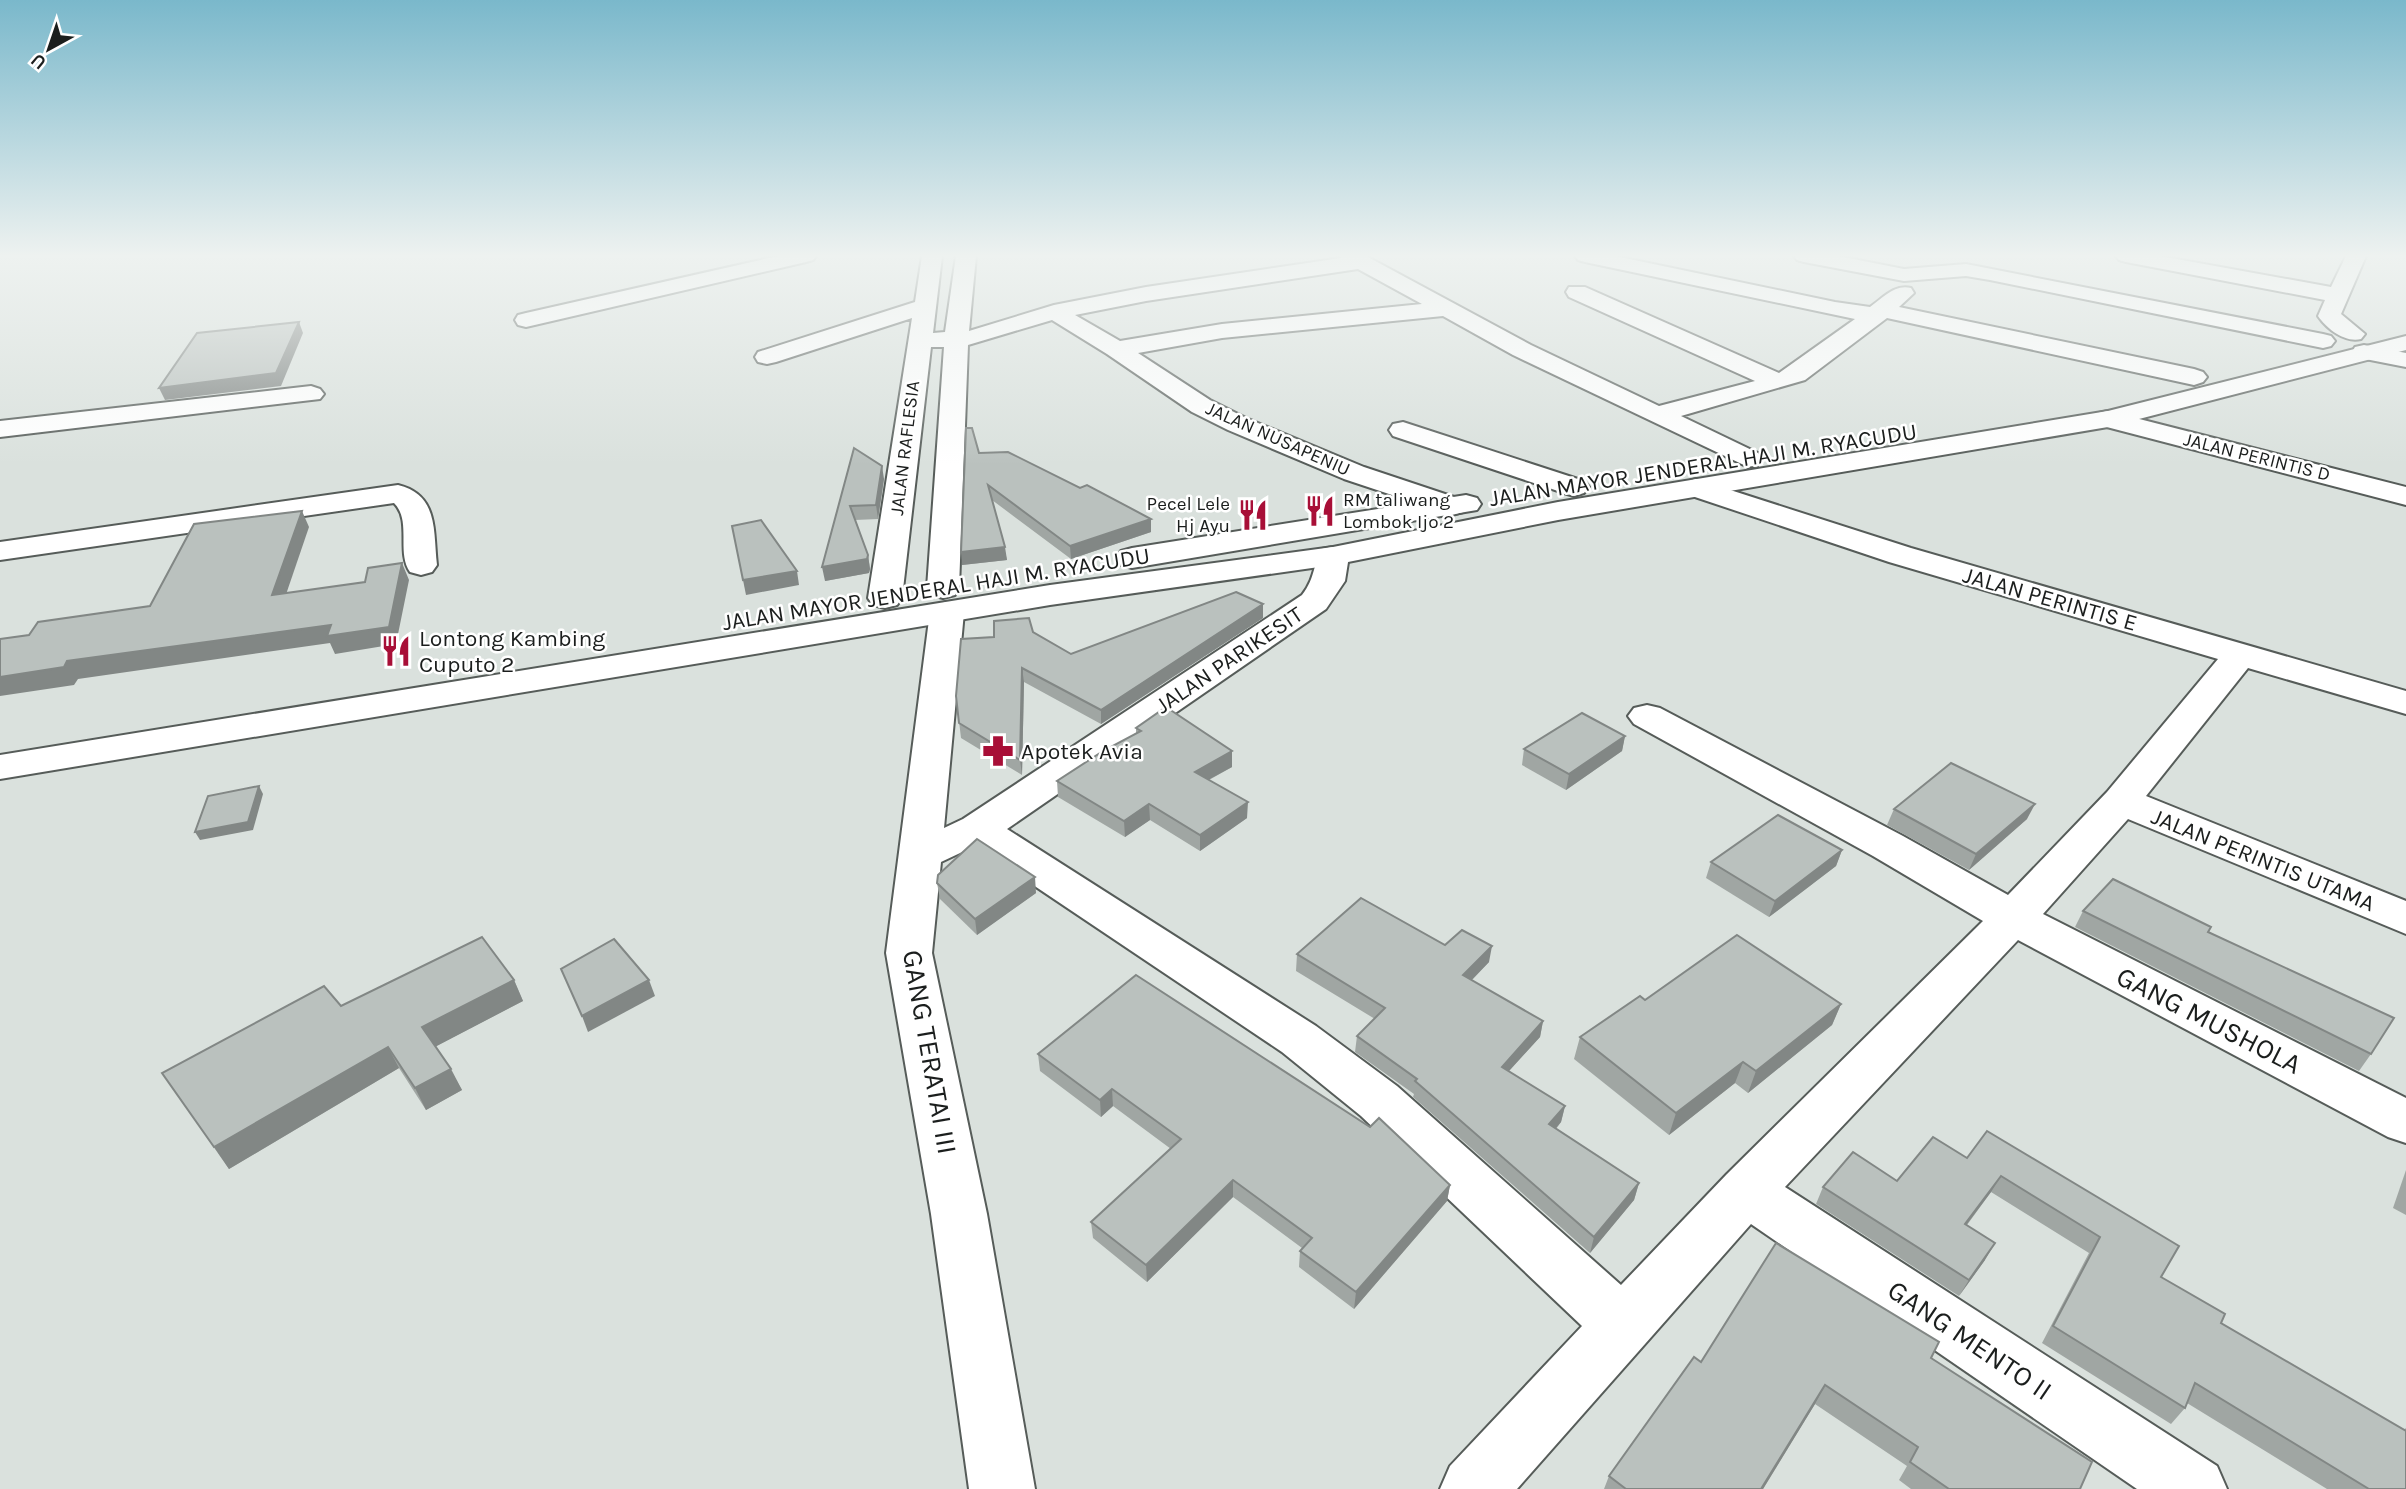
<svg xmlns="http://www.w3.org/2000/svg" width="2406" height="1489" font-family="Karla,sans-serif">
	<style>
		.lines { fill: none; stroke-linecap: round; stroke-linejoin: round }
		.street-casing { stroke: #565c59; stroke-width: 4 }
		.primary-casing { stroke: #565c59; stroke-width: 4 }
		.street { fill: #fff; fill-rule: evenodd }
		.primary { fill: #fff; fill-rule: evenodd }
		.wall { fill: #a0a6a3 }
		.shaded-wall { fill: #828785 }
		.building { fill: #bac1be; stroke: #828785; stroke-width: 2 }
		.labels { text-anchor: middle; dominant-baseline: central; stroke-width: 5; stroke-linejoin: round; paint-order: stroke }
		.far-street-label { font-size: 19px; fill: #1b1e1d; stroke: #fff }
		.far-poi-label { font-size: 19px; fill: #1b1e1d; stroke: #fff; text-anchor: start }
		.street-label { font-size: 23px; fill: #1b1e1d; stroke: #fff }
		.poi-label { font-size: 23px; fill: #1b1e1d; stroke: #fff; text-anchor: start }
		.near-street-label { font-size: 28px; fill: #1b1e1d; stroke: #fff }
	</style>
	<rect width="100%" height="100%" fill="#dae1dd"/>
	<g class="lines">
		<defs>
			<g id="street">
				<path d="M778,256H816L813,260L806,262L526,327L518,325L515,320L518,315L526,313Z"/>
				<path d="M922,256H942L933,333L945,332L956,256H976L969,331L1054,305L1146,287L1341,258L1340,256H1366L1531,345L1659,406L1755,381L1569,297L1566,292L1569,287H1585L1779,373L1855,319L1585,262L1578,260L1575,256H1615L1835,302L1870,307C1883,298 1894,284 1911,288L1914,293L1899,307L2194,369L2203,372L2207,377L2203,382L2194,385L1887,318L1805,380L1681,416L1758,453L1762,459L1758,465L1748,467L1513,355L1443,316L1222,338L1138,353L1210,400L1246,418L1364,467L1463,500L1467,506L1463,512L1452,515L1344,479L1228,430L1192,412L1107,354L1052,320L968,345L959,588L955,595L943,598L931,595L927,588L944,347H931L902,598L897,605L885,608L873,605L868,598L912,318L776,362L767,364L758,362L755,357L758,352L915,302ZM1358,269L1422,304L1222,324L1120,341L1075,315L1146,301Z"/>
				<path d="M1794,256H1838L1904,269L1966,264L2323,334L2331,336L2335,341L2331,346L2323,348L1990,280L1966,276L1904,281L1804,262L1797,260Z"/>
				<path d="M2116,256H2160L2331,287L2346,256H2366L2341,314L2365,334L2361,339C2345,343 2327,329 2318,316L2325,300L2126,262L2119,260Z"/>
				<path d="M2364,345L2406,353V367L2355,357L2352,352L2355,347Z"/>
				<path d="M311,386L320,389L324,394L320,399L0,437V421Z"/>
				<path d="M2108,411L2406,487V505L2099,425L2095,419L2099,413Z"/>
				<path d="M1403,422L1584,481L1589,487L1584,493L1574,496L1564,493L1393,436L1389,430L1393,424Z"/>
				<path d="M1696,479L1911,548L2406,691V714L2248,668L2146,796L2406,901V934L2128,819L2043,914L2406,1098V1143L2388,1137L2018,940L1785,1187L2217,1466L2227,1489H2137L1751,1224L1517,1489H1440L1450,1466L1582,1326L1361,1116L1282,1052L975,846L941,862L932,953L987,1214L1035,1489H969L931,1214L886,953L930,612L935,605L947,602L959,605L964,612L944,828L963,819L1302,595C1316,577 1313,563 1322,549L1333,547L1344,549L1349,556L1345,581L1326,609L1007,829L1316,1026L1397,1086L1621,1285L1727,1174L1983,921L1873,856L1634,724L1628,716L1634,708L1647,705L1660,708L1903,836L2008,895L2107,792L2218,659L1889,562L1686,494L1681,488L1686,482Z"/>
				<path d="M398,485C439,495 433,531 437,565L432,572L421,575L410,572C396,552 412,521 394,503L0,560V542Z"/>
			</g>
			<g id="primary">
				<path d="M2406,336V350L2108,427L1558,520L1333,565L1050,605L0,779V755L1050,585L1333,547L1558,502L2108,411Z"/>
				<path d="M1466,495L1477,498L1481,504L1477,510L1132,568L1121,565L1116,558L1121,551L1132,548Z"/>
			</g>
		</defs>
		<use href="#street" class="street-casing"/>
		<use href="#primary" class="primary-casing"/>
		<use href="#street" class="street"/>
		<use href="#primary" class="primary"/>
	</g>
	<g class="wall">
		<path d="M854,448L884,479L878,519L855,520L868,555L870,569L869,573L825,581Z"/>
		<path d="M979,453L1080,488L1151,519V532L1071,559L992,500L1007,560L962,565Z"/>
		<path d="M1263,604V618L1101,724L1024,682L1022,775L961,738L956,696L1033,632L1071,654Z"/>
		<path d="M1136,728L1232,767L1209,780L1247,818L1200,851L1150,820L1125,837L1058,797L1057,781L1136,733Z"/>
		<path d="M1625,736L1622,751L1566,790L1522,765L1524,749Z"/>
		<path d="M1894,809L2027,819L1969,870L1887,825Z"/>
		<path d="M1842,850L1836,866L1769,917L1706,878L1711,862Z"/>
		<path d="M937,883L1036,893L977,935L940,899Z"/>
		<path d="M2083,911L2211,927L2208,932L2371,1054L2359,1071L2075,927Z"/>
		<path d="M1445,945L1489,962L1472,980L1543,1021L1540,1037L1509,1071L1565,1106L1561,1122L1556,1129L1639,1183L1634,1200L1590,1253L1413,1097L1414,1094L1355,1052L1357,1036L1375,1019L1296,971L1297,954Z"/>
		<path d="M514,980L523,1001L436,1046L462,1090L426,1110L399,1068L229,1169L162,1073L341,1006Z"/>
		<path d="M1645,1000L1841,1004L1832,1025L1748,1093L1735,1083L1669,1135L1574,1059L1580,1037Z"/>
		<path d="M1038,1054L1450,1185L1447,1201L1354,1309L1299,1267L1300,1251L1302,1248L1233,1197L1147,1282L1093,1238L1091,1222L1171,1149L1113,1106L1101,1117L1040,1071Z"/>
		<path d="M1987,1131L2161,1277L2221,1323L2404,1430L2406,1428V1489H2327L2187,1403L2185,1408L2171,1424L2042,1343L2089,1253L1991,1192L1967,1225L1985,1260L1959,1296L1816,1204L1823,1187L1897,1181L1967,1158Z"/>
		<path d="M2406,1170V1215L2393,1208Z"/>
		<path d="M1931,1358L2080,1489H1911L1899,1480L1907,1466L1815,1404L1763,1489H1604L1609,1476L1701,1362Z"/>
	</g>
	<g class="shaded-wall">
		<path d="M299,322L303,333L281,386L165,400L159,388Z"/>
		<path d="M882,466L884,479L878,519L876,505Z"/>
		<path d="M302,511L309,527L280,612L272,595Z"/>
		<path d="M1151,519V532L1071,559L1070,546Z"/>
		<path d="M1005,547L1007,560L962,565L961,552Z"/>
		<path d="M868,555L870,569L869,573L825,581L822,567Z"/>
		<path d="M402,563L409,580L396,644L335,654L330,643L78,679L74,685L0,696V677L67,661L331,625Z"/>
		<path d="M797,571L799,585L746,595L743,580Z"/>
		<path d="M1263,604V618L1101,724V710Z"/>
		<path d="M1022,668L1024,682L1022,775L1020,760Z"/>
		<path d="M1625,736L1622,751L1566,790L1569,774Z"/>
		<path d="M1232,751V767L1195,787V772Z"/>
		<path d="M259,786L263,794L253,830L200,840L195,832Z"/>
		<path d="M1248,802L1247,818L1200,851V835Z"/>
		<path d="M1149,804L1150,820L1125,837L1124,821Z"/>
		<path d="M2035,804L2027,819L1969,870L1976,854Z"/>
		<path d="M1842,850L1836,866L1769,917L1775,901Z"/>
		<path d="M1035,877L1036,893L977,935L975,919Z"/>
		<path d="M1492,946L1489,962L1461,991L1463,975Z"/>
		<path d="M514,980L523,1001L433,1048L422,1027Z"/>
		<path d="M649,980L655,996L588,1032L582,1016Z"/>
		<path d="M1841,1004L1832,1025L1748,1093L1756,1071Z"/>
		<path d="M1543,1021L1540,1037L1498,1083L1502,1067Z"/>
		<path d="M388,1047L399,1068L229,1169L214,1147Z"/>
		<path d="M1743,1062L1735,1083L1669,1135L1676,1113Z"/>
		<path d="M451,1069L462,1090L426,1110L415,1088Z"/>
		<path d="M1112,1089L1113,1106L1101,1117L1100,1100Z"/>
		<path d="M1565,1106L1561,1122L1545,1141L1549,1124Z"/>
		<path d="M2001,1176L1991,1192L1955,1240L1965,1224Z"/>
		<path d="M1233,1180V1197L1147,1282L1146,1265Z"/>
		<path d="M1639,1183L1634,1200L1590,1253L1594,1237Z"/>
		<path d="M1450,1185L1447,1201L1354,1309L1356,1292Z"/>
		<path d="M1995,1243L1985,1260L1959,1296L1969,1280Z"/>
		<path d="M1825,1385L1815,1404L1763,1489H1761Z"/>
	</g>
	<g class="building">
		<path d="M299,322L276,373L159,388L197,333Z"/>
		<path d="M966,428H972L979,453L1008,452L1080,488L1087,485L1151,519L1070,546L988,485L1005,547L961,552Z"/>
		<path d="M854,448L882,466L876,505L850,506L868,555L867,559L822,567Z"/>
		<path d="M302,511L272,595L365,582L368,568L402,563L389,627L327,636L331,625L67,661L64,667L0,677V639L29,635L38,622L150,606L194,524Z"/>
		<path d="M761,520L797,571L743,580L732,526Z"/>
		<path d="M1236,592L1263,604L1101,710L1022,668L1020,760L959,723L956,696L961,639L994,637V621L1029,618L1033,632L1071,654Z"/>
		<path d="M1166,707L1232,751L1195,772L1248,802L1200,835L1149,804L1124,821L1057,781L1103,751L1141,731L1136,728Z"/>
		<path d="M1582,713L1625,736L1569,774L1524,749Z"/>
		<path d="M1951,763L2035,804L1976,854L1894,809Z"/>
		<path d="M259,786L248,822L195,832L208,796Z"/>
		<path d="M1778,815L1842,850L1775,901L1711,862Z"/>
		<path d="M977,839L1035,877L975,919L937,883L938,875Z"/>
		<path d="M2113,879L2211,927L2208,932L2394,1018L2371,1054L2083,911Z"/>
		<path d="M1361,898L1445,945L1462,930L1492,946L1463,975L1543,1021L1502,1067L1565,1106L1549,1124L1639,1183L1594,1237L1415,1081L1417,1079L1357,1036L1385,1008L1297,954Z"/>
		<path d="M1737,935L1841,1004L1756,1071L1743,1062L1676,1113L1580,1037L1640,996L1645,1000Z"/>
		<path d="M482,937L514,980L422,1027L451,1069L415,1088L388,1047L214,1147L162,1073L324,986L341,1006Z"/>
		<path d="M614,939L649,980L582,1016L561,969Z"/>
		<path d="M1136,975L1370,1127L1379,1118L1450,1185L1356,1292L1300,1251L1312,1238L1233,1180L1146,1265L1091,1222L1181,1139L1112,1089L1100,1100L1038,1054Z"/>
		<path d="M1987,1131L2179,1246L2161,1277L2225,1314L2221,1323L2406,1431V1489H2369L2195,1383L2185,1408L2053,1326L2100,1237L2001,1176L1965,1224L1995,1243L1969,1280L1823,1187L1853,1152L1897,1181L1933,1137L1967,1158Z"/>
		<path d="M1776,1243L1939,1342L1931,1358L2092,1462L2080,1489H1949L1910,1462L1918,1447L1825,1385L1761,1489H1626L1609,1476L1694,1357L1701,1362Z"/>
	</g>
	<linearGradient id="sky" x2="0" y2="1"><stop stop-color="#7ab8cb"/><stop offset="0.55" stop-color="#eef2f0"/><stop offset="1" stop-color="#eef2f0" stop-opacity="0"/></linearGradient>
	<rect width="2406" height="465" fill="url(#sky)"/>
	<defs>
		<symbol id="restaurant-bare" viewBox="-9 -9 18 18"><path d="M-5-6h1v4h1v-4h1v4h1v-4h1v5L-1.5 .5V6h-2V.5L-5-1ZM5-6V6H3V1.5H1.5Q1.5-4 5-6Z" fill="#a80f37" stroke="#fff" stroke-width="2.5" paint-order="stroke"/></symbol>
		<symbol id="pharmacy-bare" viewBox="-9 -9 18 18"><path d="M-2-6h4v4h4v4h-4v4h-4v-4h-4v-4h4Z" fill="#a80f37" stroke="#fff" stroke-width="2.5" paint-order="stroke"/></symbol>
	</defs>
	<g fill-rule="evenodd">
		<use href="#restaurant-bare" x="1298" y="489" width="44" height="44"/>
		<use href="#restaurant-bare" x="1231" y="493" width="44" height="44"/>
		<use href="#restaurant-bare" x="374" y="629" width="44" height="44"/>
		<use href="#pharmacy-bare" x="976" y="729" width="44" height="44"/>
	</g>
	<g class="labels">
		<g class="far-street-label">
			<text transform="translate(1278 439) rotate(24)">JALAN NUSAPENIU</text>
			<text transform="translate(905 448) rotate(-83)">JALAN RAFLESIA</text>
			<text transform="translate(2257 457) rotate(14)">JALAN PERINTIS D</text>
		</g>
		<g class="far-poi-label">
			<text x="1343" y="500">RM taliwang<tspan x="1343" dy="22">Lombok Ijo 2</tspan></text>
			<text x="1230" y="504" text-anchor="end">Pecel Lele<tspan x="1230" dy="22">Hj Ayu</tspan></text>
		</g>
		<g class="street-label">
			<text transform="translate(1703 465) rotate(-9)">JALAN MAYOR JENDERAL HAJI M. RYACUDU</text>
			<text transform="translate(936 589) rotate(-9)">JALAN MAYOR JENDERAL HAJI M. RYACUDU</text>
			<text transform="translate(2050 599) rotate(16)">JALAN PERINTIS E</text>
			<text transform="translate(1229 660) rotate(-34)">JALAN PARIKESIT</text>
			<text transform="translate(2263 860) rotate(22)">JALAN PERINTIS UTAMA</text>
		</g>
		<g class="poi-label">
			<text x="419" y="638">Lontong Kambing<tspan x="419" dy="26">Cuputo 2</tspan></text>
			<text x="1021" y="751">Apotek Avia</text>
		</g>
		<g class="near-street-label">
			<text transform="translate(2209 1020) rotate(27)">GANG MUSHOLA</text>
			<text transform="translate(930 1052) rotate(80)">GANG TERATAI III</text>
			<text transform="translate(1970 1340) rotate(34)">GANG MENTO II</text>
		</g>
	</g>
	<g transform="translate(49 49) rotate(220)" stroke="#ffffff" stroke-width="5" paint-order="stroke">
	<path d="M0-5L12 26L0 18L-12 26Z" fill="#1b1e1d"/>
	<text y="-10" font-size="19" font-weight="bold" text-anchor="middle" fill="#1b1e1d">U</text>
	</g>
</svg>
